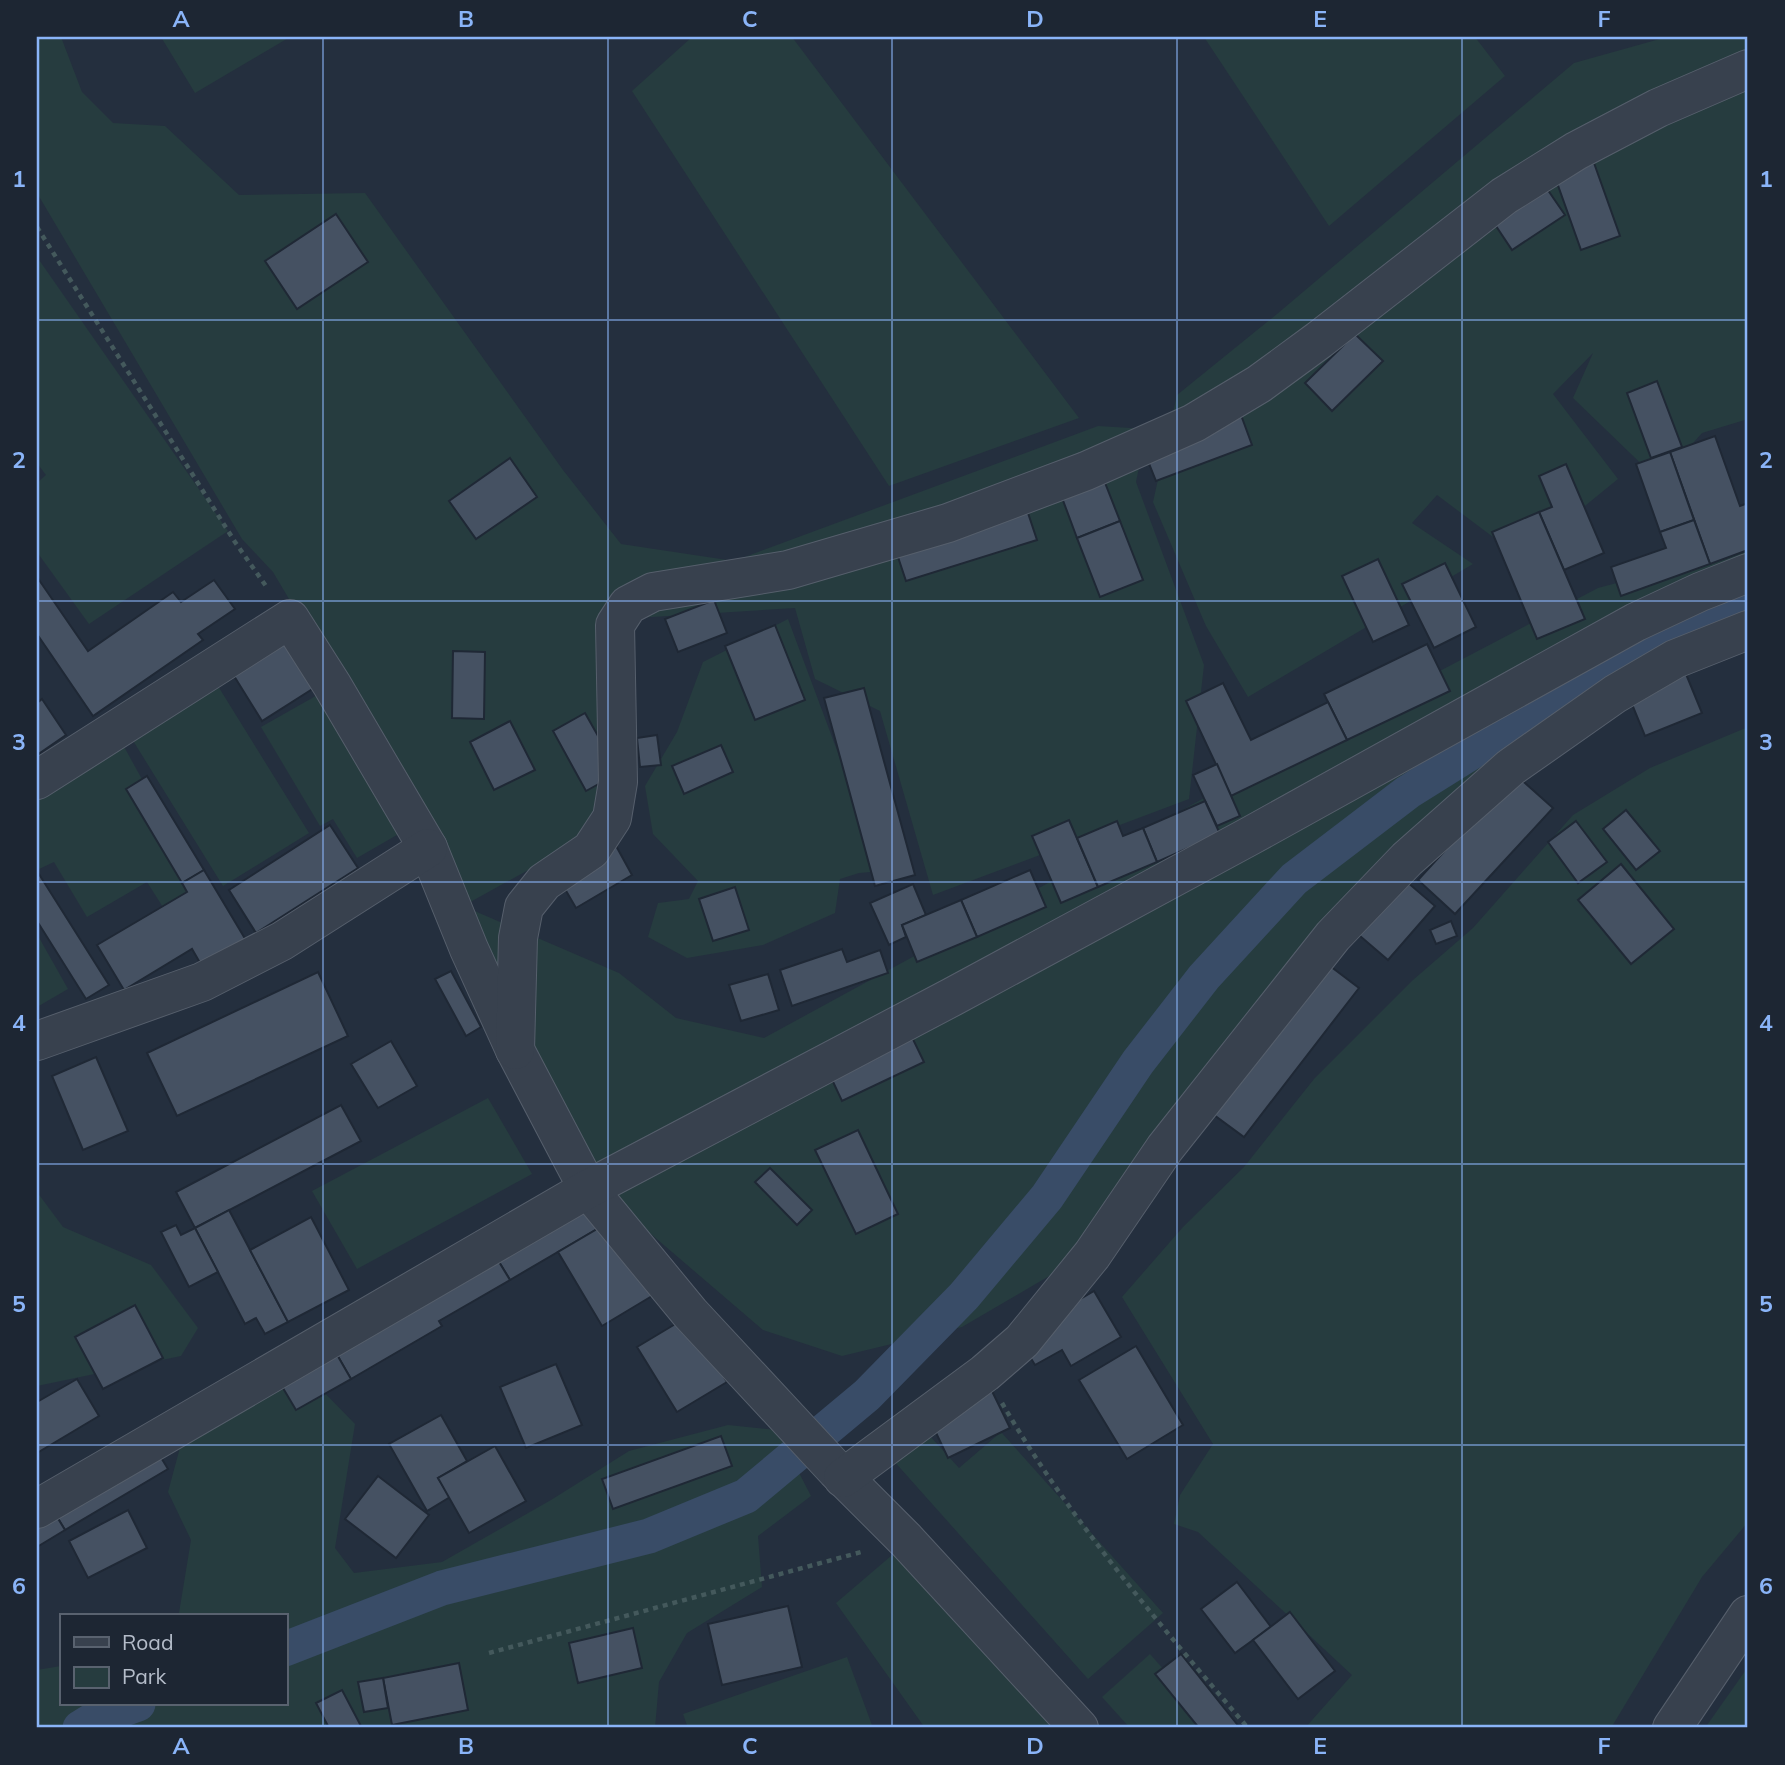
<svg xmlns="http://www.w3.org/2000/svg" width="1785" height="1765" font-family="Mulish,sans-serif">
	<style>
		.green { fill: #263c3f }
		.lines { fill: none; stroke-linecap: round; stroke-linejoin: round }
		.canal { stroke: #394c67; stroke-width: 35 }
		.building { fill: #455162; stroke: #1f2835; stroke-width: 2 }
		.minor-casing { stroke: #565f6c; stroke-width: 40 }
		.path { stroke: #44595c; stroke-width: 4.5; stroke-dasharray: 5 5; stroke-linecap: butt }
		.minor { stroke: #38414e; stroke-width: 38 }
		.grid { fill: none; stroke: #8ab4f8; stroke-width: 2; stroke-opacity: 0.55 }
		.neatline { fill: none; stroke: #8ab4f8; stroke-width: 2.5 }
		.grid-label { font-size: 23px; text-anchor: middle; font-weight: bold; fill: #8ab4f8 }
	</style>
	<rect width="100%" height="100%" fill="#242f3e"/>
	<g class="green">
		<path d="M37,37H61L82,92L113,123L165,126L239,195L365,193L563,470L621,544L734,561L1098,426L1147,429L1136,482L1204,665L1189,799L933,895L880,711L815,679L795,608L620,619L615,822L463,906L619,973L676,1018L764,1038L1373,706L1598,588L1748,548V622L1504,758L1085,1255L962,1327L842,1356L763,1330L651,1234L588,1185L438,850L273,572L242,539L37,193Z"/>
		<path d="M161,37H290L195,93Z"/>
		<path d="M692,37H792L1079,418L889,486L632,91Z"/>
		<path d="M1204,37H1475L1505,76L1329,226Z"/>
		<path d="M1667,37H1748V419L1702,433L1659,481L1573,398L1593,353L1553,394L1618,479L1521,558L1437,495L1412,523L1473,564L1248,697L1206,626L1153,502L1177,395L1277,314L1574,63Z"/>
		<path d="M37,257L228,531L89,624L37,552V483L46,475L37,463Z"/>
		<path d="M788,619L882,871L859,873L840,879L835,913L763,945L687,958L648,937L658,903L689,899L698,881L653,834L645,786L677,732L703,662Z"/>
		<path d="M213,678L309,833L223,886L127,731Z"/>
		<path d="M328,689L409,828L357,858L333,819L320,826L261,727Z"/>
		<path d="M112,725L206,895L168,915L147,882L87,917L54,862L37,870V771Z"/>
		<path d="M1748,727V1522L1702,1577L1611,1728H1305L1352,1675L1198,1532L1174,1524L1180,1495L1213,1444L1122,1297L1183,1227L1244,1167L1314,1079L1413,980L1473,928L1573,815L1650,768Z"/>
		<path d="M37,934L68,989L37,1007Z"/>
		<path d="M488,1098L532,1174L357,1269L312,1191Z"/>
		<path d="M37,1192L63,1227L151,1265L198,1328L181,1356L37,1386Z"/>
		<path d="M312,1380L355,1424L335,1548L354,1573L442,1562L551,1500L629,1451L728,1425L777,1430L811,1496L758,1536L762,1587L687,1633L659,1682L655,1728H37V1670L61,1666V1704H285V1616H176L179,1613L191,1540L168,1492L185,1429L231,1392Z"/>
		<path d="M910,1414L959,1468L1001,1432L1163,1613L1088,1679L877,1442Z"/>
		<path d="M905,1544L1072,1728H925L836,1603Z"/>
		<path d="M1150,1654L1215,1728H1130L1102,1697Z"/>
		<path d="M847,1657L873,1728H688L683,1714Z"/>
		<path d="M1748,1667V1728H1705Z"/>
	</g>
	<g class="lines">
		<g class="canal">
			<path d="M285,1649L442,1588L649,1536L746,1496L867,1395L964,1296L1047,1197L1138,1062L1204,977L1294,879L1408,792L1598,673L1748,607"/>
			<path d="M80,1728L93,1720L138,1704"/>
		</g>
	</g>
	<g class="building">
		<path d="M1594,163L1620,236L1581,250L1555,177Z"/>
		<path d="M1543,183L1565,215L1512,250L1490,217Z"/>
		<path d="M336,214L368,262L297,309L265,261Z"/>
		<path d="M1355,334L1383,361L1332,411L1305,383Z"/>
		<path d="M1657,381L1682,447L1651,458L1627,393Z"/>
		<path d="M1241,415L1252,445L1156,481L1144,451Z"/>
		<path d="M1715,436L1740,506L1748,503V550L1710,564L1670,452Z"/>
		<path d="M1670,452L1694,520L1660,532L1636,464Z"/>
		<path d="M510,458L537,497L476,539L449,501Z"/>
		<path d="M1566,464L1604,553L1564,570L1539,512L1552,507L1539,476Z"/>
		<path d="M1100,470L1120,521L1077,538L1058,487Z"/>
		<path d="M1025,504L1037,540L906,581L894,545Z"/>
		<path d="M1539,512L1585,619L1537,639L1492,532Z"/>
		<path d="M1694,520L1710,564L1621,596L1611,567L1666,548L1660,532Z"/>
		<path d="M1120,521L1143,580L1100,597L1077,538Z"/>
		<path d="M1378,559L1409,625L1373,642L1342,576Z"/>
		<path d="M1445,563L1476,627L1434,648L1402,584Z"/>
		<path d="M37,577L88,651L173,592L181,602L214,580L235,609L198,634L203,640L93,716L37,634Z"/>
		<path d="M714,600L727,633L678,652L665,619Z"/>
		<path d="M290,624L325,681L262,721L226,663Z"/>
		<path d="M775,625L805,700L755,720L725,646Z"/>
		<path d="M1427,644L1450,691L1347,740L1324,694Z"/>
		<path d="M453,651L485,652L484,719L452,718Z"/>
		<path d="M1686,674L1702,713L1645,736L1629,697Z"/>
		<path d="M1223,683L1251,740L1328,702L1347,740L1231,796L1186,701Z"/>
		<path d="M864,688L915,875L875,886L824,698Z"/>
		<path d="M42,699L66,735L37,755V703Z"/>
		<path d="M585,713L606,750L604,781L586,791L553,731Z"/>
		<path d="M510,721L535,770L494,790L470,742Z"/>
		<path d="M657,735L661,765L640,767L637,738Z"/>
		<path d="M721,745L733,772L684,794L672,766Z"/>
		<path d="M1217,764L1240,816L1217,826L1193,775Z"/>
		<path d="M1515,774L1553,808L1455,914L1418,880Z"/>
		<path d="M147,776L204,870L182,883L126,789Z"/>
		<path d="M1205,801L1220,834L1157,862L1143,828Z"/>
		<path d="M1626,810L1660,851L1636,870L1603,829Z"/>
		<path d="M1069,820L1098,887L1061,903L1032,836Z"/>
		<path d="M1117,821L1123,836L1143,828L1157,862L1098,887L1077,838Z"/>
		<path d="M1576,821L1607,862L1578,883L1548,842Z"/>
		<path d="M330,825L358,868L256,933L229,890Z"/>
		<path d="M615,844L632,875L576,908L558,877Z"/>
		<path d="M1621,864L1674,929L1631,964L1578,900Z"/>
		<path d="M204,870L247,942L203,968L192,949L124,990L97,945L187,892L182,883Z"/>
		<path d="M1030,870L1046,907L977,937L961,900Z"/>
		<path d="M37,871L109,985L86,999L37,921Z"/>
		<path d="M1399,875L1435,906L1388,960L1353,930Z"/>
		<path d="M913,884L926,915L902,925L906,937L889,945L870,903Z"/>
		<path d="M735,887L749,930L713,941L699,899Z"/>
		<path d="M961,900L977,937L917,962L902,925Z"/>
		<path d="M1451,921L1457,936L1436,944L1430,930Z"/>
		<path d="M842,949L847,962L880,950L888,973L792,1006L780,970Z"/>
		<path d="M1326,963L1359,988L1244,1137L1210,1112Z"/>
		<path d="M451,971L481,1027L466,1036L435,979Z"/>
		<path d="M318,972L348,1036L177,1116L147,1053Z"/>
		<path d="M768,974L779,1010L741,1021L729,985Z"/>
		<path d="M909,1031L924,1062L842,1101L827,1069Z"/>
		<path d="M391,1041L417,1086L378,1108L351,1064Z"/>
		<path d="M96,1057L128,1131L83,1150L52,1076Z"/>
		<path d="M341,1105L361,1141L195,1228L176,1192Z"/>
		<path d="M858,1130L898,1214L856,1234L815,1150Z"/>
		<path d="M770,1168L812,1210L797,1225L755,1182Z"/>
		<path d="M592,1194L609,1222L510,1280L493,1252Z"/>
		<path d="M229,1210L288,1322L265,1334L256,1318L245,1324L195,1228Z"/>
		<path d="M311,1217L349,1290L288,1322L250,1250Z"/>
		<path d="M609,1222L652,1296L602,1326L558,1252Z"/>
		<path d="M176,1225L181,1235L195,1228L218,1272L189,1287L161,1232Z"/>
		<path d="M493,1252L510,1280L439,1321L442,1326L351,1379L332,1346Z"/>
		<path d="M1094,1291L1121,1337L1071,1366L1062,1350L1035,1365L1024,1347L1043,1321Z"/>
		<path d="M135,1305L163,1358L103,1389L75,1337Z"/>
		<path d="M687,1317L727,1382L677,1412L637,1347Z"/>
		<path d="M332,1346L351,1379L296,1410L277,1378Z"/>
		<path d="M1136,1346L1183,1425L1127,1459L1079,1380Z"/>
		<path d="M556,1364L582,1425L526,1448L500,1387Z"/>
		<path d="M77,1379L99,1416L37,1453V1402Z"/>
		<path d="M991,1389L1010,1428L948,1458L929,1418Z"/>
		<path d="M441,1415L467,1461L438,1478L450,1497L427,1511L389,1444Z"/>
		<path d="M721,1436L732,1466L613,1509L602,1479Z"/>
		<path d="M154,1446L168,1469L65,1530L51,1507Z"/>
		<path d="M495,1446L526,1501L469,1533L438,1478Z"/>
		<path d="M378,1476L429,1515L396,1558L345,1519Z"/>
		<path d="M51,1507L65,1530L37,1547V1516Z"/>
		<path d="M128,1510L147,1548L88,1578L69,1541Z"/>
		<path d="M1237,1582L1271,1627L1235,1653L1201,1609Z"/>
		<path d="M788,1606L802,1667L722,1685L708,1624Z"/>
		<path d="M1290,1612L1335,1671L1298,1699L1253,1640Z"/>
		<path d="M633,1628L642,1668L578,1683L569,1643Z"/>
		<path d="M1181,1654L1240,1728H1199L1155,1674Z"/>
		<path d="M459,1663L468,1710L392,1725L383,1678Z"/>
		<path d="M383,1678L388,1708L364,1712L358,1682Z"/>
		<path d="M342,1690L362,1728H329L316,1703Z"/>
	</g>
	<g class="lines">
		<defs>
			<g id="minor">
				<path d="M37,780L290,619L332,685L428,848L469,949L515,1050L588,1189L690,1313L836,1470L906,1540L1079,1728"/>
				<path d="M37,1041L202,982L282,941L428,848"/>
				<path d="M515,1050L518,938L524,907L544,882L591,850L612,818L618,782L615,625L628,605L653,592L788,570L948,523L1086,471L1194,423L1259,384L1319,340L1504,196L1576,151L1658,108L1748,69"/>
				<path d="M843,1478L985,1373L1022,1341L1092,1255L1165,1148L1333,936L1407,859L1511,767L1615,694L1675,659L1748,630"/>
				<path d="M37,1509L588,1189L952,997L1250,836L1636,622L1700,592L1748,573"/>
				<path d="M1672,1728L1748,1615"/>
			</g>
		</defs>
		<use href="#minor" class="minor-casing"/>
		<g class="path">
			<path d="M37,227L235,542L268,589"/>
			<path d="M1002,1403C1070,1520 1160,1625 1248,1728"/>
			<path d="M489,1653L865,1551"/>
		</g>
		<use href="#minor" class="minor"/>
	</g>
	<path class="grid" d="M323,37V1728M608,37V1728M892,37V1728M1177,37V1728M1462,37V1728M37,320H1748M37,601H1748M37,882H1748M37,1164H1748M37,1445H1748"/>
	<rect width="1785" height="1765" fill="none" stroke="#1d2633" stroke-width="77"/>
	<rect x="60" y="1614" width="228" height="91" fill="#1d2633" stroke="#59626f" stroke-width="2"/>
	<rect x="74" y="1637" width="35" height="10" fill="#38414e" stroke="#59626f" stroke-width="2"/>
	<text x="122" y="1650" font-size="21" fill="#b4bcc9">Road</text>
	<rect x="74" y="1667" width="35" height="21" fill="#263c3f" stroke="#59626f" stroke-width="2"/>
	<text x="122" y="1684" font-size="21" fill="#b4bcc9">Park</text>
	<rect x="38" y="38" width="1708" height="1688" class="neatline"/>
	<g class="grid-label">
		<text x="181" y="27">A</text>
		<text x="466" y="27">B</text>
		<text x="750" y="27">C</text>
		<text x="1035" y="27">D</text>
		<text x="1320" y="27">E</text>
		<text x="1604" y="27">F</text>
		<text x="19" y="187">1</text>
		<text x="1766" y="187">1</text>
		<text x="19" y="468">2</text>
		<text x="1766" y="468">2</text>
		<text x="19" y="750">3</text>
		<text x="1766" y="750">3</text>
		<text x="19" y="1031">4</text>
		<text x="1766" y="1031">4</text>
		<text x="19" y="1312">5</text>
		<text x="1766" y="1312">5</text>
		<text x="19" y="1594">6</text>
		<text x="1766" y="1594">6</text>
		<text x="181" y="1754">A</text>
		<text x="466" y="1754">B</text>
		<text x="750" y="1754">C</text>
		<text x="1035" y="1754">D</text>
		<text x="1320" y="1754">E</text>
		<text x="1604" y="1754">F</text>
	</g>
</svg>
